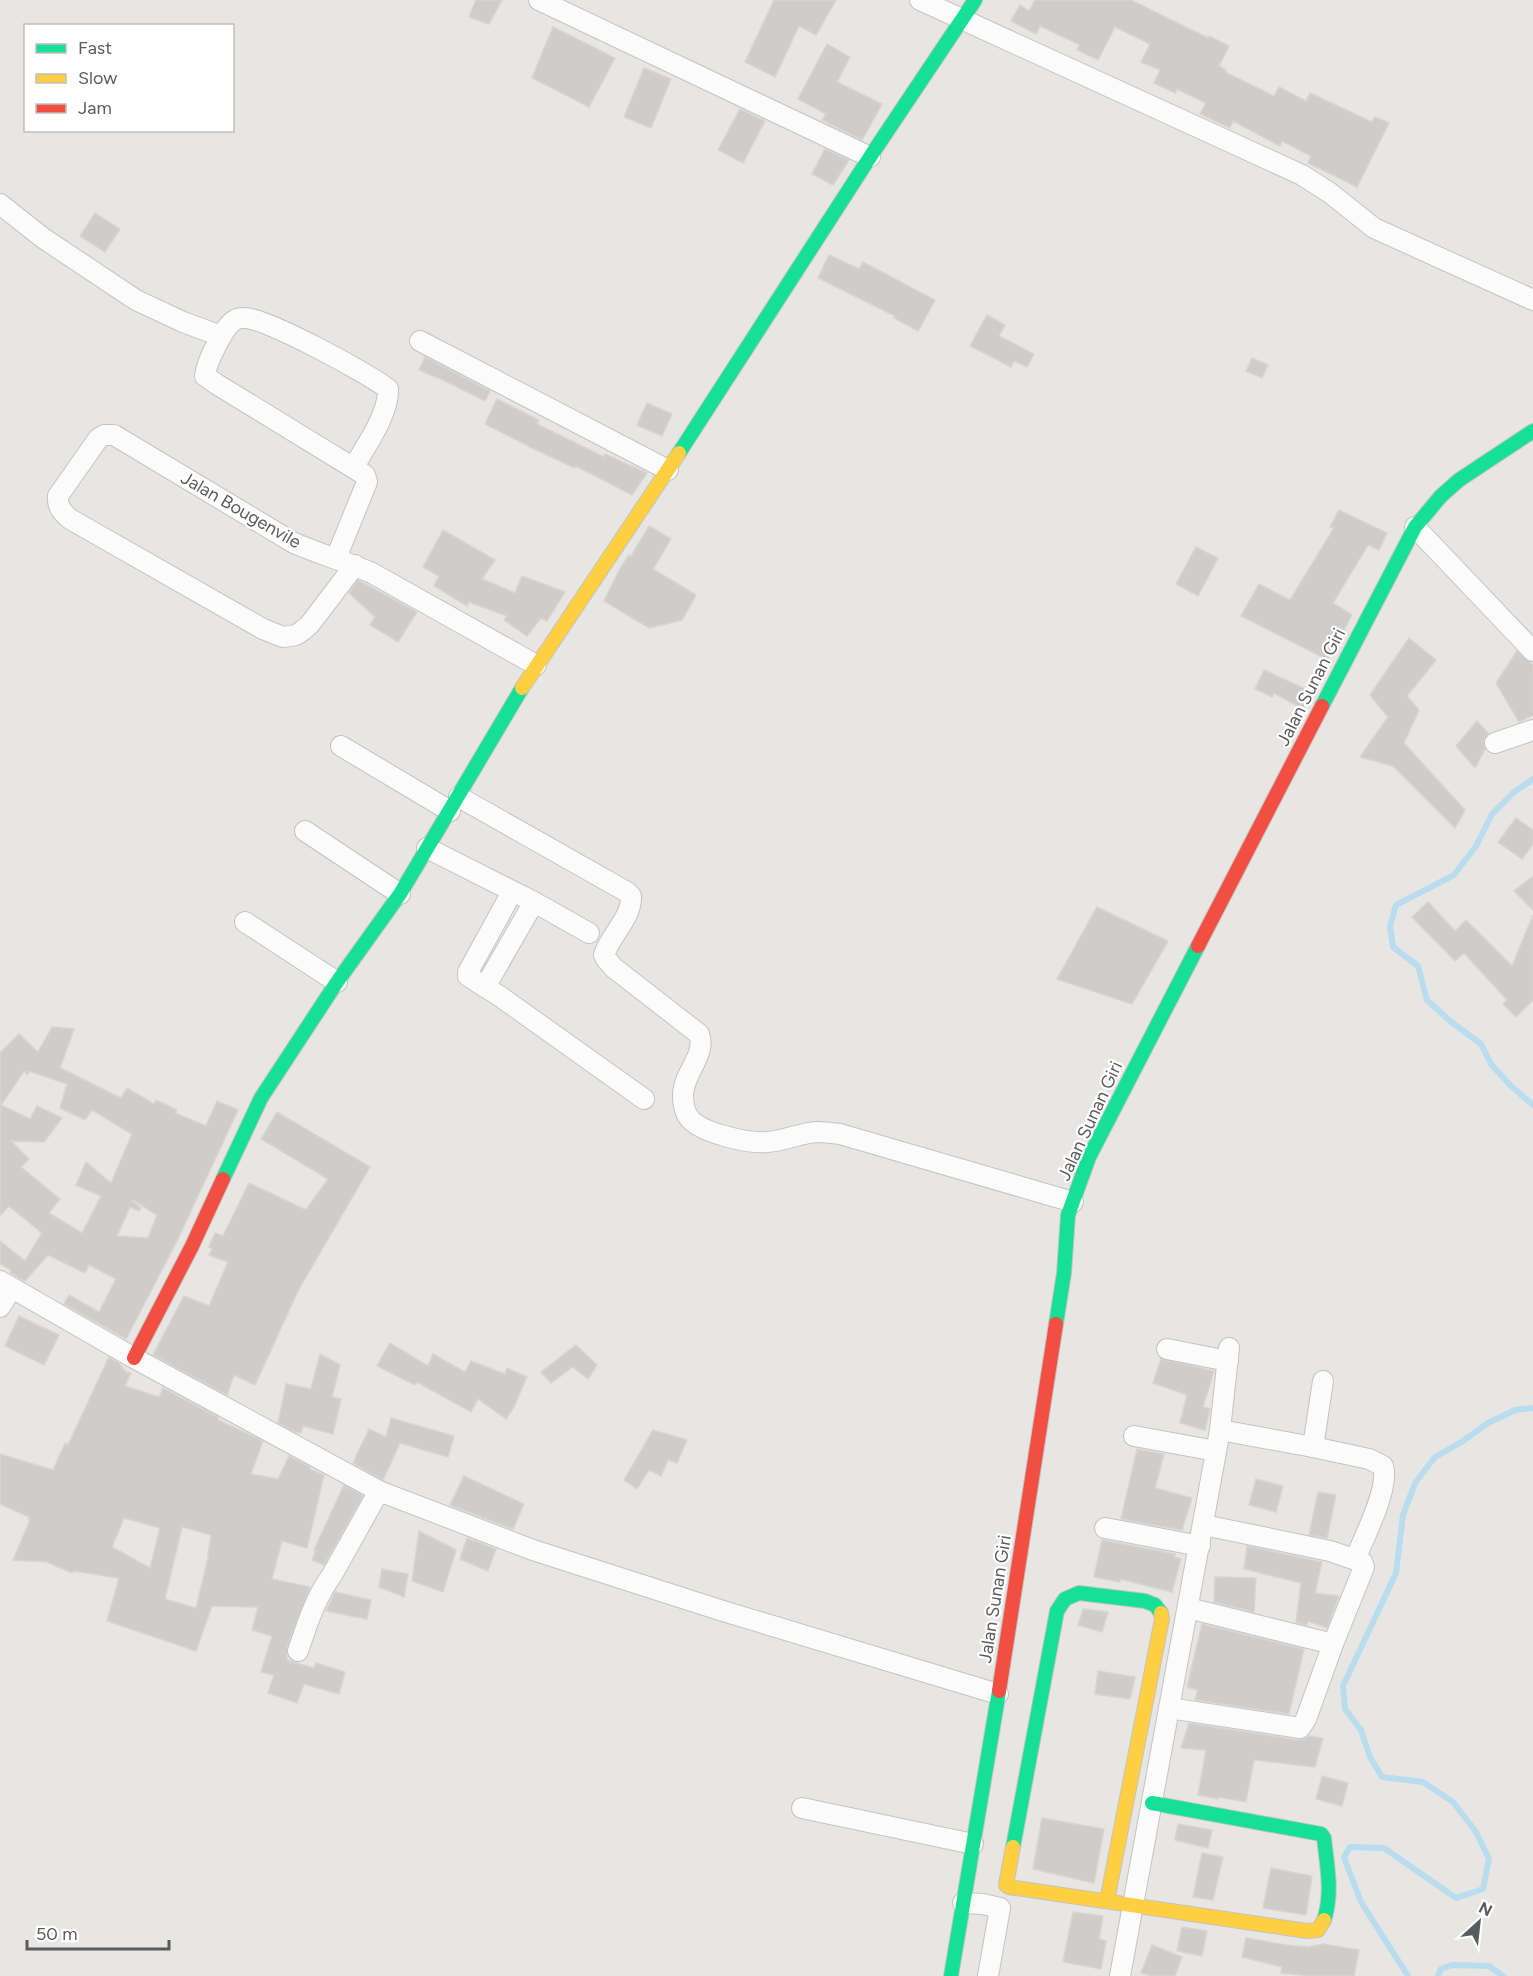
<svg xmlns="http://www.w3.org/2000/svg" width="1533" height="1976" font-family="Figtree,sans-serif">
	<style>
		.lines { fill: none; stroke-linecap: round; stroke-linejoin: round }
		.stream { stroke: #badcef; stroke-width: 6 }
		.building { fill: #cecdcb; stroke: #d7d5d2; stroke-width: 1.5; fill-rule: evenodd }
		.street-casing { stroke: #c4c3c3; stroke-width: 22 }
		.fast-casing { stroke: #c3c3c3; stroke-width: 16 }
		.slow-casing { stroke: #c3c3c3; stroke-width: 16 }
		.jam-casing { stroke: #c3c3c3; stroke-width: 16 }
		.street { stroke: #fcfbfb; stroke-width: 20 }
		.fast { stroke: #16e098; stroke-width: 14 }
		.slow { stroke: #ffcf43; stroke-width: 14 }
		.jam { stroke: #f24e42; stroke-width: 14 }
		.labels { text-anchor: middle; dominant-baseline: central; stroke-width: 4.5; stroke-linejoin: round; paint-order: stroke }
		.street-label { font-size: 18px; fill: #595c5f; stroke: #fff }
	</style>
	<rect width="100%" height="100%" fill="#e8e6e2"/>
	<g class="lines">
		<g class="stream">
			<path d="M1533,779L1514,792L1492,814L1476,846L1454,875L1396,905L1390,926L1393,947L1418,966L1427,1000L1450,1021L1481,1044L1491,1064L1510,1085L1533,1105"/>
			<path d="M1408,1976L1361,1902L1344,1857L1350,1847L1384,1848L1456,1898L1483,1889L1489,1859L1476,1832L1453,1802L1423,1782L1382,1777L1370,1757L1361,1730L1345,1709L1343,1686L1396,1573L1403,1515L1415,1483L1435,1457L1460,1443L1488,1423L1515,1410L1533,1408"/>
			<path d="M1438,1976L1441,1969L1452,1965L1489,1966L1503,1976"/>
		</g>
	</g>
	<g class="building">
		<path d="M476,0H502L489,24L469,17Z"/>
		<path d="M774,0H836L816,35L799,26L775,77L745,62Z"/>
		<path d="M1035,0H1131L1208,38L1209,36L1229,46L1219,66L1226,70L1225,72L1274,96L1279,87L1306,101L1310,93L1372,122L1375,117L1389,123L1357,187L1308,163L1311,156L1282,141L1280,146L1233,121L1230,128L1200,114L1206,103L1177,89L1175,93L1154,83L1160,70L1141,62L1150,44L1115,27L1098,60L1077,50L1080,45L1040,26L1036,34L1011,21L1020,5L1029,11Z"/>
		<path d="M553,27L615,58L589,107L532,78Z"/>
		<path d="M827,44L850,57L837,82L882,104L862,140L822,120L826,114L798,99Z"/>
		<path d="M644,68L671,79L651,128L624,117Z"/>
		<path d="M740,109L765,121L743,163L718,150Z"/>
		<path d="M825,149L849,160L833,185L812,174Z"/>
		<path d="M95,213L120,229L105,252L80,236Z"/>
		<path d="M829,255L859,269L863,262L935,300L918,331L894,318L895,316L818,278Z"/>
		<path d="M987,315L1005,325L999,336L1034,354L1027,367L1014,361L1011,367L970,346Z"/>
		<path d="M425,357L490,391L485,401L443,380L419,370Z"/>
		<path d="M1252,358L1268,365L1262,378L1246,371Z"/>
		<path d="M497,399L539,420L537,424L604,457L605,454L647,473L632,495L576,466L575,468L538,451L485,424Z"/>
		<path d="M647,403L672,414L662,436L637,425Z"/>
		<path d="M1339,510L1387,533L1379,550L1368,545L1333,603L1352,615L1328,660L1241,616L1259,584L1290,600L1334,528L1330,527Z"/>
		<path d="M649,526L671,539L653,569L696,595L682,620L649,628L604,601L621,567L629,555L631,556Z"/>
		<path d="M443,530L495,560L482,579L515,593L522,576L565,592L547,621L541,618L527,636L504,620L507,616L469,602L467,606L434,586L439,576L423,567Z"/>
		<path d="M1196,547L1218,558L1198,596L1176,584Z"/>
		<path d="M358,580L417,612L398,642L370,625L375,617L349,593Z"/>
		<path d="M1409,638L1436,660L1407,696L1419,710L1404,743L1465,810L1455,828L1393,766L1360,757L1388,717L1370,695Z"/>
		<path d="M1517,651L1533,665V715L1519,722L1496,683Z"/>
		<path d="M1264,670L1310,691L1307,695L1310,696L1303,709L1274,693L1272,697L1255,689Z"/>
		<path d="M1477,721L1488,733L1483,741L1485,749L1475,768L1456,746Z"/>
		<path d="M1516,818L1533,830V844L1522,859L1498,842Z"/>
		<path d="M1533,876V910L1514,891Z"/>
		<path d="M1428,902L1455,931L1466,920L1512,966L1533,915V1000L1516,1017L1503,1004L1507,1000L1464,953L1455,961L1412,917Z"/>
		<path d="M1097,907L1168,941L1132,1004L1057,979Z"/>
		<path d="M52,1027L74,1029L60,1068L121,1098L127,1088L154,1104L156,1100L177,1110L175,1113L206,1126L217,1101L238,1110L178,1239L126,1339L64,1304L69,1295L99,1312L116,1279L89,1265L85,1273L48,1255L25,1281L10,1273L11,1270L0,1264V1241L25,1261L42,1233L9,1206L0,1216V1053L19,1034L38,1052ZM24,1071L28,1075L29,1071L67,1084L60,1108L85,1120L92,1110L132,1134L111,1183L86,1162L76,1185L101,1196L82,1233L49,1213L60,1199L21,1167L29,1159L11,1141L44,1142L62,1118L37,1106L30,1119L1,1105ZM133,1200L157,1215L148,1238L117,1236L130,1207L139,1211L141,1208L132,1201Z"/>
		<path d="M277,1112L370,1167L299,1289L255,1385L234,1375L227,1395L153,1355L184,1296L209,1306L228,1262L209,1255L212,1249L209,1247L215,1233L223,1236L249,1183L306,1210L328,1179L261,1139Z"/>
		<path d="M19,1316L59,1335L44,1365L5,1346Z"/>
		<path d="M390,1343L428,1366L433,1354L465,1372L471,1361L505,1374L507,1368L527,1377L513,1409L506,1419L478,1399L471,1412L417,1382L415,1385L377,1366Z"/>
		<path d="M576,1345L597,1365L588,1379L573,1367L551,1383L541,1372Z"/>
		<path d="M320,1354L340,1365L332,1397L341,1399L333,1434L303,1426L301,1433L295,1432L278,1423L286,1384L311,1389Z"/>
		<path d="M109,1357L120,1364L126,1372L131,1373L125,1386L159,1397L163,1388L218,1417V1420L263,1441L251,1474L278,1479L289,1456L310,1467V1469L324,1475L307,1548L282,1541L272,1579L310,1587L287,1647V1660L314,1668L316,1663L345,1672L339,1694L304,1684L297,1703L268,1693L274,1675L261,1672L272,1636L252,1630L258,1607L212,1606L196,1651L107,1621L119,1578L73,1571L72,1573L47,1562L13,1560L30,1520L28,1519L29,1517L0,1504V1454L53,1470L65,1443L68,1445ZM124,1518L160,1528L150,1568L112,1547ZM182,1527L211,1535L208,1554H209L196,1608L165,1599Z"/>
		<path d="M1161,1359L1214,1371L1203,1407L1210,1409L1205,1430L1180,1423L1187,1395L1153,1383Z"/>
		<path d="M391,1418L454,1436L448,1457L400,1443L383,1480L353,1463L369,1429L386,1437Z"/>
		<path d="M653,1430L687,1440L677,1463L668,1460L661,1476L649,1470L637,1489L624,1480Z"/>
		<path d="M1137,1449L1164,1454L1155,1488L1192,1498L1182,1530L1121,1519Z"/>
		<path d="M464,1476L524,1504L513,1529L450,1505Z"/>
		<path d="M1256,1479L1283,1486L1276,1512L1249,1505Z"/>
		<path d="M344,1485L363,1496L324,1565L312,1560L316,1550H314Z"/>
		<path d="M1318,1492L1336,1495L1327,1538L1309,1535Z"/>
		<path d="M419,1531L456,1550L443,1592L412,1581Z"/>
		<path d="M467,1538L496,1549L488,1571L460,1559Z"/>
		<path d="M1102,1540L1175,1554L1174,1557L1181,1559L1172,1592L1120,1579V1582L1094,1577Z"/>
		<path d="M1247,1546L1322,1562L1315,1593L1339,1596L1327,1628L1308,1621L1307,1625L1296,1623L1301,1583L1244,1569Z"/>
		<path d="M382,1569L408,1574L404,1597L379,1587Z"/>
		<path d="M1215,1577L1256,1578L1254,1612L1214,1602Z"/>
		<path d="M335,1592L371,1600L367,1619L326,1611Z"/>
		<path d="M1083,1609L1108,1612L1102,1632L1078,1625Z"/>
		<path d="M1202,1624L1304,1649L1289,1714L1195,1700L1198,1690L1187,1687Z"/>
		<path d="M1098,1671L1135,1677L1130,1699L1095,1694Z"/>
		<path d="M1189,1723L1298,1740L1304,1739L1309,1736L1323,1738L1315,1767L1254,1760L1246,1802L1219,1797L1218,1799L1198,1795L1206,1750L1181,1748Z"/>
		<path d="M1322,1776L1348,1783L1342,1806L1316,1799Z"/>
		<path d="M1042,1818L1104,1829L1094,1883L1033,1869Z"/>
		<path d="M1178,1824L1212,1830L1208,1848L1175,1840Z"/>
		<path d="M1202,1853L1223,1857L1213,1900L1193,1897Z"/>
		<path d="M1271,1868L1312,1876L1306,1915L1263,1908Z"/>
		<path d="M1073,1912L1103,1916L1099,1939L1106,1941L1101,1969L1063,1962Z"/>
		<path d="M1182,1927L1207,1931L1202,1956L1177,1951Z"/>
		<path d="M1246,1938L1286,1945L1308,1947L1323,1944L1359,1950L1354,1976H1313L1281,1973L1282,1967L1242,1957Z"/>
		<path d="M1152,1945L1182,1957L1175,1976H1151L1141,1973Z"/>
	</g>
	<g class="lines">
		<defs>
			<g id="street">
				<path d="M539,0L870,157"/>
				<path d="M920,0L1302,175L1330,193L1374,228L1533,300"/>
				<path d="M0,204L43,238L136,300L183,322L221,336"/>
				<path d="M420,341L668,470"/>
				<path d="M1415,527L1533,651"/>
				<path d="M336,558L367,482L365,475L218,385L205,376C206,363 224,326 235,320C238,318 241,318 244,318C263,316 371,375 388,389C389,414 366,445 354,467"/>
				<path d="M355,565L310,624L302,631L296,635L283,637L263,629L70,519C62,512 57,507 58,496L98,439L104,435H114L294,543C320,554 346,562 372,573L536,665"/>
				<path d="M1495,743L1533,730"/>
				<path d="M341,746L450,811"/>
				<path d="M459,797L627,892L631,896C632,918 610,935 604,955L606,959L614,968L699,1034C707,1055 683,1073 683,1095C683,1104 684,1114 692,1121C705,1133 748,1144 767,1142C784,1141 800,1133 817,1132C824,1132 832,1133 840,1134L1073,1202"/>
				<path d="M305,831L400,894"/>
				<path d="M427,848L534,902L485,987L498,995L644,1099"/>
				<path d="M534,902L589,933"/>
				<path d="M245,922L337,982"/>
				<path d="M485,987L468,976V972L512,892"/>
				<path d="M0,1281L134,1358L379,1491L533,1550L723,1611L998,1694"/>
				<path d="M0,1307L12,1288"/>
				<path d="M1167,1349L1228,1361"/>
				<path d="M1220,1430L1313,1447L1369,1459L1383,1466C1390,1487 1364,1538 1355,1559"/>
				<path d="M1134,1436L1216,1451"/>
				<path d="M1313,1447L1323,1381"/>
				<path d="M1105,1528L1200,1546"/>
				<path d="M1188,1608L1333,1644"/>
				<path d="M298,1651C307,1625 315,1598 332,1575L379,1491"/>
				<path d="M1169,1708L1300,1728L1306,1719L1333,1644L1364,1567L1362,1562L1330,1551L1204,1525"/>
				<path d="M802,1808L973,1844"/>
				<path d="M963,1903L983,1904L1000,1908L988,1976"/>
				<path d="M1120,1976L1220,1430L1229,1348"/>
			</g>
			<g id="fast">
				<path d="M679,453L870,157L975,0"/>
				<path d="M1322,706L1415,527L1441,496L1459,480L1533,431"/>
				<path d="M223,1179L261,1098L337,982L400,894L522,688"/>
				<path d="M1056,1324L1064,1273L1068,1215L1089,1157L1198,946"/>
				<path d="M1152,1803L1321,1834L1324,1838C1327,1866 1333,1893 1324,1920"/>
				<path d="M1013,1847L1057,1611L1065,1599L1079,1593L1145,1601L1155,1605L1161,1613"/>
				<path d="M951,1976L999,1691"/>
			</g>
			<g id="slow">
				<path d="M522,688L679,453"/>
				<path d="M1013,1847L1006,1885L1009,1887L1307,1931L1318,1930L1324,1920"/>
				<path d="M1107,1901L1162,1619L1161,1613"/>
			</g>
			<g id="jam">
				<path d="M1198,946L1322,706"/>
				<path d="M134,1358L192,1246L223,1179"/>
				<path d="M999,1691L1056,1324"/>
			</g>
		</defs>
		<use href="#street" class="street-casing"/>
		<use href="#fast" class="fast-casing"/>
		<use href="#slow" class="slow-casing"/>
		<use href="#jam" class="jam-casing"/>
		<use href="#street" class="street"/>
		<use href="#fast" class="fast"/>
		<use href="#slow" class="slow"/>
		<use href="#jam" class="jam"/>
	</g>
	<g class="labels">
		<g class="street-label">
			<text transform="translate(241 510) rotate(30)">Jalan Bougenvile</text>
			<text transform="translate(1311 687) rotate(-63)">Jalan Sunan Giri</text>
			<text transform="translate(1090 1121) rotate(-65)">Jalan Sunan Giri</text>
			<text transform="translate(995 1599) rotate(-81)">Jalan Sunan Giri</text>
		</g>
	</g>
	<rect x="24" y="24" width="210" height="108" fill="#ffffff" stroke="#bdbebf" stroke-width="1.5"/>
	<rect x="36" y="44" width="30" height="9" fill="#16e098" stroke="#bdbebf" stroke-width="1.5"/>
	<text x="78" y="54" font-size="18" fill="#595c5f">Fast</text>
	<rect x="36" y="74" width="30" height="9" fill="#ffcf43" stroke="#bdbebf" stroke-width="1.5"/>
	<text x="78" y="84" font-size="18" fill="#595c5f">Slow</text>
	<rect x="36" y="104" width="30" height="9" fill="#f24e42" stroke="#bdbebf" stroke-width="1.5"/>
	<text x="78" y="114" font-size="18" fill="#595c5f">Jam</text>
	<g transform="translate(1479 1922) rotate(27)" stroke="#ffffff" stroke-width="4.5" paint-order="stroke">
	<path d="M0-4.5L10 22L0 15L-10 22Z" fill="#595c5f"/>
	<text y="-9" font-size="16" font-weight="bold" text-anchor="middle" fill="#595c5f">N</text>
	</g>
	<path d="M27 1940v9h142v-9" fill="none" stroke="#595c5f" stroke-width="3"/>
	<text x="36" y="1940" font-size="18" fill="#595c5f" stroke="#ffffff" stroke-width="4.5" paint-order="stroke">50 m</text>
</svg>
